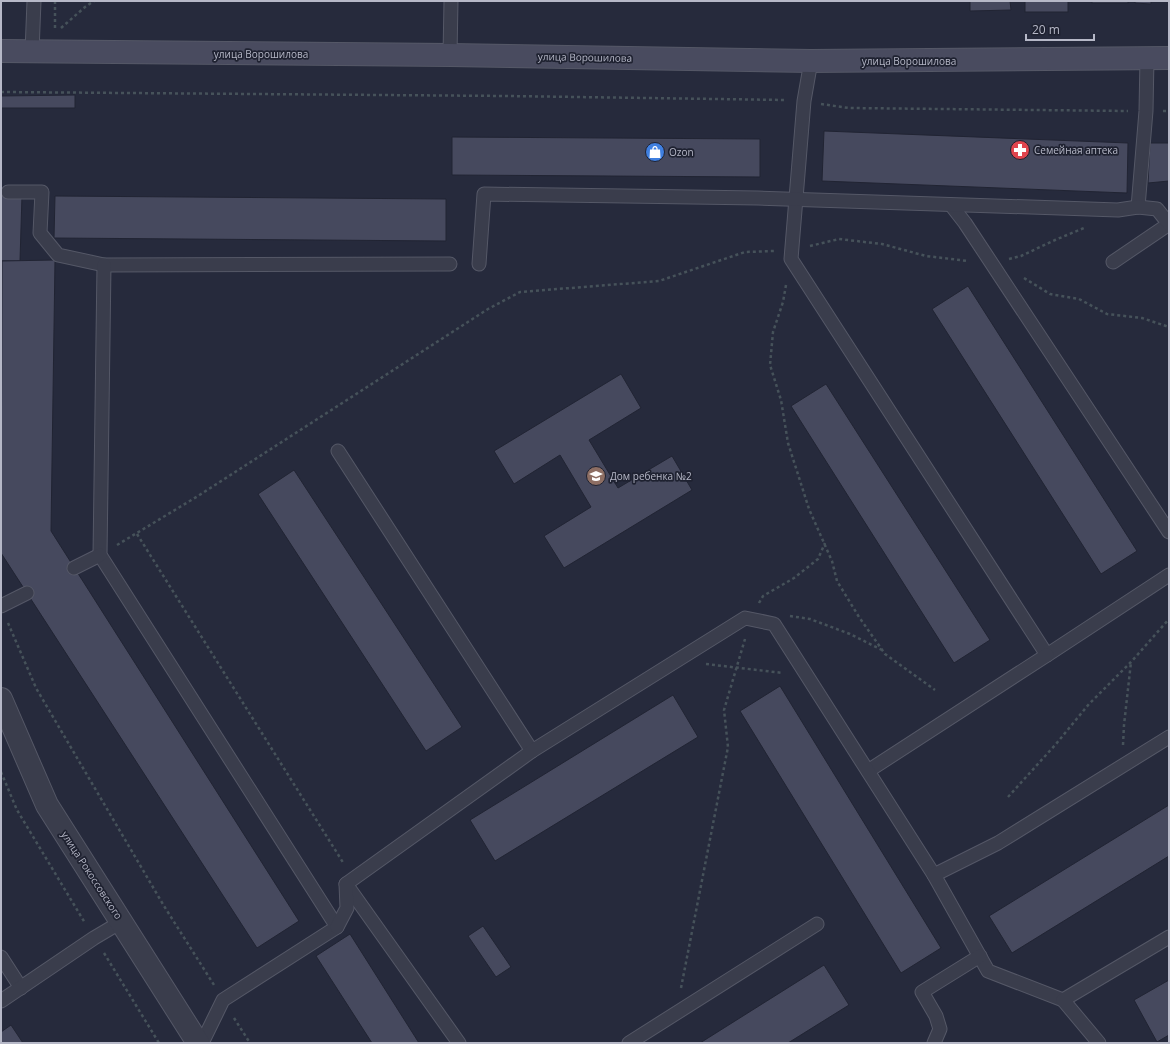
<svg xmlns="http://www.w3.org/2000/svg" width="1170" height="1044" font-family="'Open Sans',sans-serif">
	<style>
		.building { fill: #46495e; stroke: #212433 }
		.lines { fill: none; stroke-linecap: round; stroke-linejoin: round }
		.service-casing { stroke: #555867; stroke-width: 15 }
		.tertiary-casing { stroke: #555867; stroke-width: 24 }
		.secondary-casing { stroke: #555867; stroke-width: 24 }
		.path { stroke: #46525a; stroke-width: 2.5; stroke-dasharray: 3 3; stroke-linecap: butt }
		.service { stroke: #3a3d4c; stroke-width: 13 }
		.tertiary { stroke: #3a3d4c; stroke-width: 22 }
		.secondary { stroke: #494b5f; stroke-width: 22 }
		.labels { text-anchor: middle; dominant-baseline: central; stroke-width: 3.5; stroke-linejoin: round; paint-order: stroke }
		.street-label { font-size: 10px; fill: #b6b8c7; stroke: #1f2231 }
		.poi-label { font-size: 10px; fill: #b6b8c7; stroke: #1f2231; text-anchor: start }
	</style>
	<rect width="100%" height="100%" fill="#262a3c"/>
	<g class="building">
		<path d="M970,1H1010L1011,10L970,11Z"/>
		<rect x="1025" y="1" width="43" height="11"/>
		<rect x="1092" y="1" width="36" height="2"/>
		<path d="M1135,1H1151V4L1135,3Z"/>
		<path d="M75,95V108H1V96Z"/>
		<path d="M824,131L1128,143L1127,193L822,181Z"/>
		<path d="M452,137L760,139V177L452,175Z"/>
		<path d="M1150,143H1169V181L1148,183Z"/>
		<path d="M1,195H22L20,261H1Z"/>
		<path d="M55,196L446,199V241L54,238Z"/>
		<path d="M55,260L51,531L299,921L257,948L1,553L2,261Z"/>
		<path d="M968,286L1137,551L1101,574L932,309Z"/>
		<path d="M621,374L641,408L589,440L618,488L672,456L692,490L564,568L544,536L591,507L560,455L514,484L494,451Z"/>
		<path d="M826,384L990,640L954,663L791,406Z"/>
		<path d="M294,470L462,727L426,751L258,494Z"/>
		<path d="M780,686L941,948L901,973L740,711Z"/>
		<path d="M673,695L698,737L495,861L470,820Z"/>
		<path d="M1169,805V856L1012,953L989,916Z"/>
		<path d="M483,926L511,967L496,977L468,936Z"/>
		<path d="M350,934L419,1043H372L316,956Z"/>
		<path d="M824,965L849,1005L788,1043H700Z"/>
		<path d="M1169,980V1035L1157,1042L1134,1000Z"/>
		<path d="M11,1025L23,1043H1V1032Z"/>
	</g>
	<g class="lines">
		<defs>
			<g id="service">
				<path d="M32,52L34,1"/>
				<path d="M450,55L451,1"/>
				<path d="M811,61L804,101L791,259L1047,655L1169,575"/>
				<path d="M8,192H42L40,233L58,255L104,265L450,264"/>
				<path d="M951,205L965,223L1169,532"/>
				<path d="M1138,207L1146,111L1147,58"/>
				<path d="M1113,262L1169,224"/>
				<path d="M479,264L484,194L758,198L1118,210L1138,207L1157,209L1169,224"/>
				<path d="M104,265L100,555L337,927L223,1000L202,1043"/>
				<path d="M338,451L532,751"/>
				<path d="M74,568L100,555"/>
				<path d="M1,606L27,593"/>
				<path d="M868,771L1047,655"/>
				<path d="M346,884L459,1043"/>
				<path d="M337,927L347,908L346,884L532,751L745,618L774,624L934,875"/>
				<path d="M1,957L21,988"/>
				<path d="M1063,1000L988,971L934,875L998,843L1169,737"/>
				<path d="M1,1001L94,938L121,922"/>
				<path d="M629,1043L817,924"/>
				<path d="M934,1043L940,1029L936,1016L922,992L980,956"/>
				<path d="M1099,1043L1063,1000L1169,937"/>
			</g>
			<path id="tertiary" d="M1,699L47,805L198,1043"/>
			<path id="secondary" d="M1,51L450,55L811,61L1169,58"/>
		</defs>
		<use href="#service" class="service-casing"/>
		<use href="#tertiary" class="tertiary-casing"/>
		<use href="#secondary" class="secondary-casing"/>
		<g class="path">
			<path d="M55,28V1"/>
			<path d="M61,28L85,7L94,1"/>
			<path d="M1,92L507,96L786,100"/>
			<path d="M821,104L849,108L1128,111"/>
			<path d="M1163,111H1169"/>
			<path d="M810,246L839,239L882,244L926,256L968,261"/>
			<path d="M1009,259L1021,256L1055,240L1084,228"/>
			<path d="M1024,278L1050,294L1079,299L1107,314L1142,318L1169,327"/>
			<path d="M786,285L783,302L773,332L770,365L781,400L788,443L809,509L832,561L837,581L859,617L885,654L935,690"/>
			<path d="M137,534L344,864"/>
			<path d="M117,545L198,496L488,309L520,292L659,281L745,252L774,251"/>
			<path d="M759,603L763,596L794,578L818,559L825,543"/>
			<path d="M790,616L810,619L850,634L882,650"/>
			<path d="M8,623L36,688L164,906L214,985"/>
			<path d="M706,664L783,673"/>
			<path d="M1123,745L1124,725L1131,662"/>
			<path d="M1,772L17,810L85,923"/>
			<path d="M1008,797L1056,744L1089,704L1131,662L1169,619"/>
			<path d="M104,953L159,1043"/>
			<path d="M681,988L728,747L724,710L745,639"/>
			<path d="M234,1018L250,1043"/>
		</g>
		<use href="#service" class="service"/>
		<use href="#tertiary" class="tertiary"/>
		<use href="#secondary" class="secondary"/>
	</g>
	<defs>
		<symbol id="pharmacy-disc" viewBox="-11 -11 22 22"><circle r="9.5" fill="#e0444e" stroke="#1f2231"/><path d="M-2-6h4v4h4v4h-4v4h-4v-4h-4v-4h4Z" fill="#fff"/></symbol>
		<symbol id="shop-disc" viewBox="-11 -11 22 22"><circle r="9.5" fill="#3f7fe0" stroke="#1f2231"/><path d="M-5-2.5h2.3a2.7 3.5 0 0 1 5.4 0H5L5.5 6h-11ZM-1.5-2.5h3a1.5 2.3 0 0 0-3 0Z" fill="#fff"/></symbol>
		<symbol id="school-disc" viewBox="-11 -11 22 22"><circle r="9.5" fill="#8d6e63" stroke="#1f2231"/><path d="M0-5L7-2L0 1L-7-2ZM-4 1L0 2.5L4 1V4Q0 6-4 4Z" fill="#fff"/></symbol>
	</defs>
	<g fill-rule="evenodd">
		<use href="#pharmacy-disc" x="1009" y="139" width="22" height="22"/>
		<use href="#shop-disc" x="644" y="141" width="22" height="22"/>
		<use href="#school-disc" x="585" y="465" width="22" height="22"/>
	</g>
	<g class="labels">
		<g class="street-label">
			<text x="261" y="54">улица Ворошилова</text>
			<text transform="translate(585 57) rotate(1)">улица Ворошилова</text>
			<text x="909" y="61">улица Ворошилова</text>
			<text transform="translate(92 875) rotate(57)">улица Рокоссовского</text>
		</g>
		<g class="poi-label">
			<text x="1034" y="150">Семейная аптека</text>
			<text x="669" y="152">Ozon</text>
			<text x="610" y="476">Дом ребенка №2</text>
		</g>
	</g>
	<rect width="1170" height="1044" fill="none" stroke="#b6b8c7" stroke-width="4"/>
	<path d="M1026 34v6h68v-6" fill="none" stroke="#b6b8c7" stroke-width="2"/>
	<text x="1032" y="34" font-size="12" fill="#b6b8c7" stroke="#1f2231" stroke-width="3" paint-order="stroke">20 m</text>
</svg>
